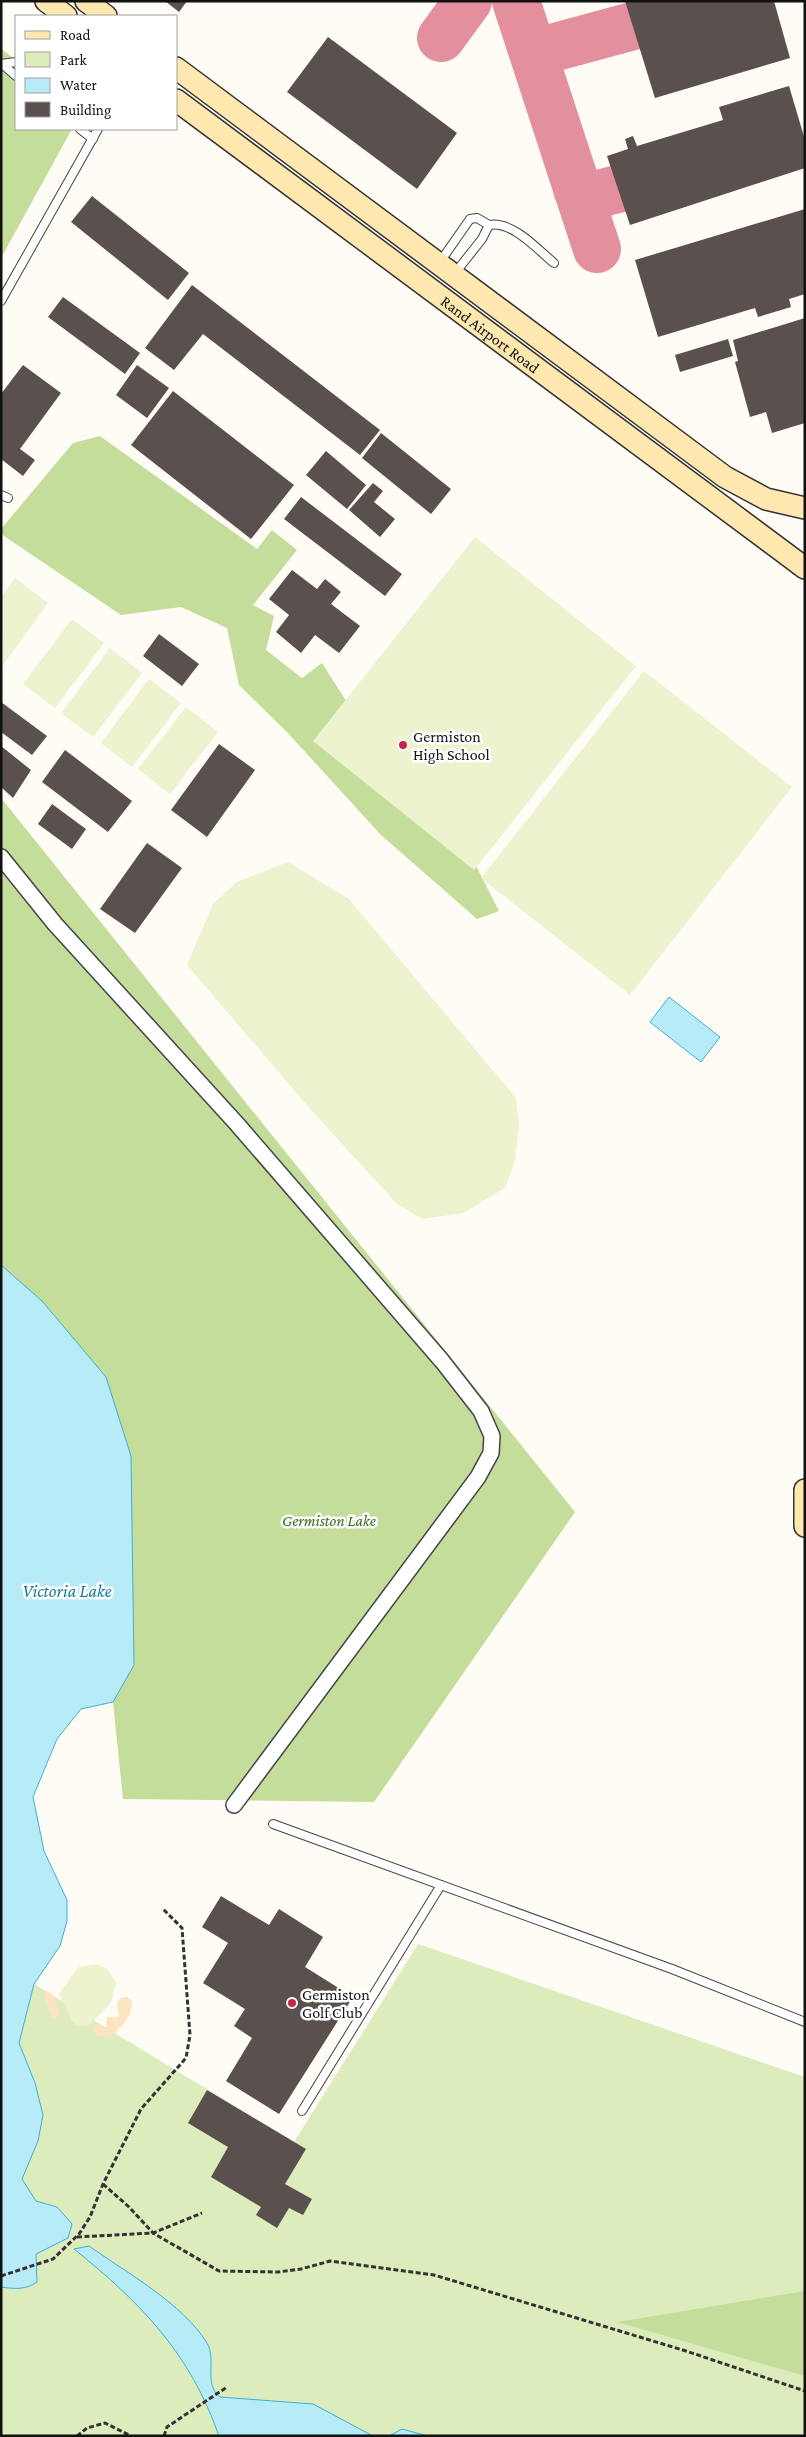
<svg xmlns="http://www.w3.org/2000/svg" width="806" height="2437" font-family="'Crimson Pro',serif">
	<style>
		.green { fill: #ddecbc }
		.forest { fill: #c4dd9b }
		.sand { fill: #fce4c0 }
		.pitch { fill: #ecf3ce }
		.water { fill: #b8ebf8; stroke: #3cb0d2 }
		.lines { fill: none; stroke-linecap: round; stroke-linejoin: round }
		.taxiway { stroke: #e38f9e; stroke-width: 48 }
		.building { fill: #5a504d }
		.lane-casing { stroke: #444; stroke-width: 10 }
		.street-casing { stroke: #444; stroke-width: 18 }
		.secondary-casing { stroke: #333; stroke-width: 24 }
		.path { stroke: #333; stroke-width: 3; stroke-dasharray: 5 2.5; stroke-linecap: butt }
		.lane { stroke: #fff; stroke-width: 8 }
		.street { stroke: #fff; stroke-width: 15 }
		.secondary { stroke: #ffe8b0; stroke-width: 21 }
		.poi-dot { fill: #c72347; stroke: #fff; stroke-width: 2 }
		.labels { text-anchor: middle; dominant-baseline: central; stroke-width: 5; stroke-linejoin: round; paint-order: stroke }
		.street-label { font-size: 16px; fill: #111; stroke: #fff }
		.poi-label { font-size: 16px; fill: #111; stroke: #fff; text-anchor: start }
		.park-label { font-size: 16px; font-style: italic; fill: #3b6c1e; stroke: #fff }
		.water-label { font-size: 18px; font-style: italic; fill: #147ba0; stroke: #fff }
	</style>
	<rect width="100%" height="100%" fill="#fffbf5"/>
	<path class="green" d="M418,1944L805,2077V2436H1V2287L17,2289L36,2254L68,2238L57,2207L36,2202L22,2179L38,2141L35,2083L19,2043L34,1984L294,2142Z"/>
	<g class="forest">
		<path d="M1,49L16,60V129H72L1,258Z"/>
		<path d="M100,436L257,549L272,530L297,550L253,605L274,616L266,650L302,678L322,663L392,773L467,848L499,911L477,919L381,835L286,731L239,685L227,628L181,607L121,615L1,534V529L73,443Z"/>
		<path d="M1,798L575,1512L374,1802L123,1799L113,1702L134,1665L106,1377L42,1301L1,1265Z"/>
		<path d="M805,2291V2376L617,2322Z"/>
	</g>
	<g class="sand">
		<path d="M48,1991L55,1998L60,2016L53,2019L44,1995Z"/>
		<path d="M127,1997L132,2001C132,2018 121,2027 109,2038L96,2035L93,2028L95,2025L106,2029L107,2017H119L117,2004L120,1998Z"/>
	</g>
	<g class="pitch">
		<path d="M475,537L636,666L474,870L313,741Z"/>
		<path d="M15,578L48,603L3,665L1,597Z"/>
		<path d="M72,619L104,643L55,708L23,684Z"/>
		<path d="M110,648L142,673L93,737L61,713Z"/>
		<path d="M644,671L792,787L630,995L481,878Z"/>
		<path d="M149,679L181,703L132,767L101,743Z"/>
		<path d="M186,707L218,732L170,794L138,769Z"/>
		<path d="M288,862L349,899L516,1098L519,1126L515,1162L505,1188L463,1213L423,1219L397,1204L311,1110L187,965L213,904L237,882Z"/>
		<path d="M96,1964L108,1969L116,1983L111,2003L89,2025L80,2026L73,2023L59,1994L78,1967Z"/>
	</g>
	<g class="water">
		<path d="M669,997L720,1037L701,1062L650,1022Z"/>
		<path d="M1,1265L42,1301L106,1377L131,1456L134,1665L113,1702L81,1709L57,1739L33,1797L44,1851L67,1900V1921L60,1946L34,1984L19,2043L35,2083L43,2115L38,2141L22,2179L36,2201L57,2207L72,2224L68,2238L36,2254L37,2282C26,2290 14,2289 1,2287Z"/>
		<path d="M89,2246C127,2273 182,2303 207,2343C217,2360 203,2384 220,2397L313,2404L373,2436H219C190,2353 141,2303 74,2249Z"/>
		<path d="M402,2429L428,2436H389Z"/>
	</g>
	<g class="lines">
		<g class="taxiway">
			<path d="M516,1L597,249"/>
			<path d="M441,38L468,1"/>
			<path d="M529,40L538,49H548L633,26"/>
			<path d="M577,189L586,197L618,189"/>
		</g>
	</g>
	<g class="building">
		<path d="M165,1H187L179,12Z"/>
		<path d="M625,1H774L790,58L655,98Z"/>
		<path d="M328,37L457,133L417,189L287,92Z"/>
		<path d="M789,86L805,140V168L630,225L607,156L628,149L625,139L633,136L637,146L723,120L719,107Z"/>
		<path d="M92,196L189,273L168,300L71,222Z"/>
		<path d="M805,209V294L789,299L791,307L758,317L755,308L658,337L635,260Z"/>
		<path d="M192,285L380,430L360,455L203,334L174,370L145,348Z"/>
		<path d="M63,297L140,353L125,374L48,317Z"/>
		<path d="M805,318V423L772,433L766,412L750,417L735,362L738,361L733,340Z"/>
		<path d="M728,339L733,356L680,372L675,355Z"/>
		<path d="M23,365L61,393L20,449L35,460L23,476L1,459V394Z"/>
		<path d="M137,365L169,388L147,418L116,395Z"/>
		<path d="M173,391L294,485L251,539L131,445Z"/>
		<path d="M381,433L451,489L431,514L362,458Z"/>
		<path d="M326,451L366,485L347,509L306,475Z"/>
		<path d="M373,483L383,491L374,502L395,519L380,537L349,510Z"/>
		<path d="M301,497L402,574L385,596L284,519Z"/>
		<path d="M292,570L317,589L325,579L341,592L331,604L360,626L339,653L315,635L301,653L276,632L289,615L269,599Z"/>
		<path d="M159,634L199,664L182,686L143,656Z"/>
		<path d="M1,702L47,736L32,755L1,732Z"/>
		<path d="M219,744L255,770L207,837L171,810Z"/>
		<path d="M1,746L31,770L13,798L1,787Z"/>
		<path d="M65,750L132,801L108,832L42,782Z"/>
		<path d="M52,804L86,829L72,849L38,824Z"/>
		<path d="M147,843L182,868L135,933L100,909Z"/>
		<path d="M221,1896L269,1925L279,1909L323,1937L305,1967L353,1997L279,2114L226,2081L252,2038L234,2026L245,2009L203,1983L228,1943L202,1927Z"/>
		<path d="M207,2090L306,2149L285,2184L312,2199L303,2215L289,2208L277,2228L256,2215L261,2207L211,2177L228,2147L188,2123Z"/>
	</g>
	<g class="lines">
		<defs>
			<g id="lane">
				<path d="M1,64L16,62"/>
				<path d="M2,64L16,76"/>
				<path d="M80,129L93,139"/>
				<path d="M489,225C513,221 537,249 554,263"/>
				<path d="M440,262L470,219L477,218L489,225L482,239L455,273"/>
				<path d="M1,301L98,129"/>
				<path d="M1,495L8,498"/>
				<path d="M273,1824L672,1969L805,2022"/>
				<path d="M302,2111L441,1885"/>
			</g>
			<path id="street" d="M1,857L55,924L237,1124L442,1361L481,1411L492,1436L491,1453L478,1477L234,1805"/>
			<g id="secondary">
				<path d="M46,1L66,16"/>
				<path d="M86,1L106,16"/>
				<path d="M176,68L725,477L766,499L805,508"/>
				<path id="s1" d="M176,100L805,568"/>
				<path d="M805,1490V1526"/>
			</g>
		</defs>
		<use href="#lane" class="lane-casing"/>
		<use href="#street" class="street-casing"/>
		<use href="#secondary" class="secondary-casing"/>
		<g class="path">
			<path d="M103,2184L129,2207L153,2233L219,2271L278,2272L301,2269L330,2261L434,2275L686,2351L805,2391"/>
			<path d="M77,2237L153,2233L202,2213"/>
			<path d="M1,2276L53,2259L79,2234L90,2217L103,2184L141,2109L186,2058L190,2035L182,1928L162,1908"/>
			<path d="M77,2436L87,2428L105,2423L131,2436"/>
			<path d="M164,2436L167,2427L227,2387"/>
		</g>
		<use href="#lane" class="lane"/>
		<use href="#street" class="street"/>
		<use href="#secondary" class="secondary"/>
	</g>
	<g class="poi-dot">
		<circle cx="403" cy="745" r="5"/>
		<circle cx="292" cy="2003" r="5"/>
	</g>
	<g class="labels">
		<g class="street-label">
			<text stroke="none"><textPath href="#s1" startOffset="392">Rand Airport Road</textPath></text>
		</g>
		<g class="poi-label">
			<text x="413" y="736">Germiston<tspan x="413" dy="18">High School</tspan></text>
			<text x="302" y="1994">Germiston<tspan x="302" dy="18">Golf Club</tspan></text>
		</g>
		<g class="park-label">
			<text x="329" y="1520">Germiston Lake</text>
		</g>
		<g class="water-label">
			<text x="67" y="1591">Victoria Lake</text>
		</g>
	</g>
	<rect width="806" height="2437" fill="none" stroke="#111111" stroke-width="5"/>
	<rect x="15" y="15" width="162" height="115" fill="#ffffff" stroke="#a0a0a0"/>
	<rect x="25" y="31" width="25" height="8" fill="#ffe8b0" stroke="#a0a0a0"/>
	<text x="60" y="40" font-size="15" fill="#111111">Road</text>
	<rect x="25" y="52" width="25" height="15" fill="#ddecbc" stroke="#a0a0a0"/>
	<text x="60" y="65" font-size="15" fill="#111111">Park</text>
	<rect x="25" y="78" width="25" height="15" fill="#b8ebf8" stroke="#a0a0a0"/>
	<text x="60" y="90" font-size="15" fill="#111111">Water</text>
	<rect x="25" y="102" width="25" height="15" fill="#5a504d" stroke="#a0a0a0"/>
	<text x="60" y="115" font-size="15" fill="#111111">Building</text>
</svg>
